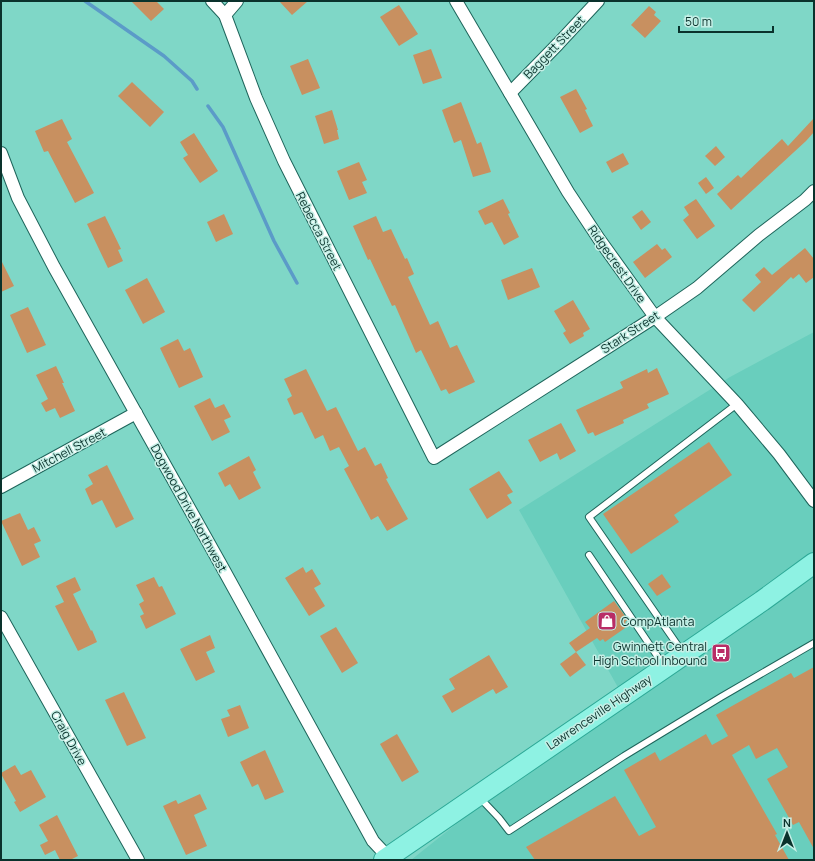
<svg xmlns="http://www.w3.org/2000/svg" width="815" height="861" font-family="Manrope,sans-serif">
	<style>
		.built { fill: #69cebd }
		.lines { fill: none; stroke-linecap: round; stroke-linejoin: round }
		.stream { stroke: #5b9bc8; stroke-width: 3.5 }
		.building { fill: #c89060 }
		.lane-casing { stroke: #1e655b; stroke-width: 8 }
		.street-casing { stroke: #1e655b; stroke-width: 14 }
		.primary-casing { stroke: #2ea997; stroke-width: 22 }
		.lane { stroke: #fff; stroke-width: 6 }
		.street { stroke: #fff; stroke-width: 12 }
		.primary { stroke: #8ef2e3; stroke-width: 20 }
		.labels { text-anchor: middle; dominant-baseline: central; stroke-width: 3; stroke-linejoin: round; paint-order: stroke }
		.street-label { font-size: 12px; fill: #0a322c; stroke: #c5efe6 }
		.poi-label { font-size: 12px; fill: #0a322c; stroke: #c5efe6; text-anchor: start }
	</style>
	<rect width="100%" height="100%" fill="#7fd7c7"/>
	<path class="built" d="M814,332V860H411L460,821L625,700L519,510L730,377Z"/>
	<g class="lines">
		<g class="stream">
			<path d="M85,1L164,56L192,81L197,89"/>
			<path d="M208,106L223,127L274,241L297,283"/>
		</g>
	</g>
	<g class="building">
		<path d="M131,1H156L164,9L151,21Z"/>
		<path d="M279,1H308L292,15Z"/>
		<path d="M399,5L418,34L399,46L380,17Z"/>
		<path d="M649,6L656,12L654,15L661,21L645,38L631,25Z"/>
		<path d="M431,49L442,78L423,84L413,55Z"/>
		<path d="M308,59L320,88L302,95L290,66Z"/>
		<path d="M132,82L164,112L150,127L118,96Z"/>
		<path d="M576,89L587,109L585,110L593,126L580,133L560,97Z"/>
		<path d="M461,102L477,144L481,142L491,172L473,177L461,140L454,143L442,110Z"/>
		<path d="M332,110L338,130H337L339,139L324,144L315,116Z"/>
		<path d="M814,118V132L806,141L731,210L717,194L738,175L741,178L782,139L788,146Z"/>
		<path d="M62,119L72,139L67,142L94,193L75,203L48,151L44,152L35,131Z"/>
		<path d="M194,133L218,171L200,183L183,158L188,155L180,142Z"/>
		<path d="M716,146L725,157L715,166L705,156Z"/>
		<path d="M623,153L629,164L612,173L606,162Z"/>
		<path d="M359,162L367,180L362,182L367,193L349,200L337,171Z"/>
		<path d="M706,177L714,188L706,194L698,183Z"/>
		<path d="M503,199L510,213L508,214L519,237L504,245L492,222L485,225L478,211Z"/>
		<path d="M696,199L715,226L697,239L683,220L689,215L684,207Z"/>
		<path d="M642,210L651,222L641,230L632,217Z"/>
		<path d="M224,214L233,234L216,242L207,222Z"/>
		<path d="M105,216L121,249L118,250L123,261L108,268L87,224Z"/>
		<path d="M376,216L383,232L391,229L405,259L407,258L414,274L408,277L430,325L438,321L450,348L457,345L475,382L449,394L446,389L441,391L421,350L416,353L395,305L392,306L370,259L368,260L353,226Z"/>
		<path d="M657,244L662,250L665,248L672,257L645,278L633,262Z"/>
		<path d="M805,248L814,259V277L806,283L799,274L793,279L791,277L754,312L742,300L761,282L755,275L764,267L772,275Z"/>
		<path d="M1,260L14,286L1,292Z"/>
		<path d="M532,268L540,287L508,300L501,280Z"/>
		<path d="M147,278L165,312L143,324L125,290Z"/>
		<path d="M573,300L590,329L583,333L584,336L570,344L563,333L566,331L554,311Z"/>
		<path d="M28,307L46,345L27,353L10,315Z"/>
		<path d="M178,339L184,351L190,348L203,377L179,388L160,348Z"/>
		<path d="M56,366L64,383H62L75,411L60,418L55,408L46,412L41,403L48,399L36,375Z"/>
		<path d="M657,368L669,394L647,404L649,408L623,420L624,423L595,436L593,432L588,434L576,410L623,388L620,382L647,369L648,373Z"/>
		<path d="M306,369L327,411L336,407L358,451L365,447L375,466L381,463L388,478L386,479L408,519L387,531L378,516L371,520L344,469L349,466L339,447L330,451L323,435L315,439L302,412L294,415L287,399L292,396L284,379Z"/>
		<path d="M210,398L215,408L224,404L231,417L224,420L230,432L212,441L194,406Z"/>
		<path d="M561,423L576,451L560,460L557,453L540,462L528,440Z"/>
		<path d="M709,442L732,475L674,515L679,522L631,554L603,514Z"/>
		<path d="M249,456L256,470L253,472L261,488L239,500L230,484L225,487L218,473Z"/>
		<path d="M107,465L134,519L116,528L102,500L92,505L85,489L93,484L88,475Z"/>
		<path d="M499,471L513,492L507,495L512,503L487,519L469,489Z"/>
		<path d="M20,513L28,530L34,527L41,541L34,544L40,557L22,566L1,521Z"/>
		<path d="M303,567L306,573L312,569L321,584L314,588L325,606L309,616L285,578Z"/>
		<path d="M662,574L671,587L657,596L648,584Z"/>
		<path d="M75,577L81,590L73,594L91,631L92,630L97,642L78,651L55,606L64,602L56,586Z"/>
		<path d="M154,577L159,587L162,586L176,614L146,629L140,616L144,614L139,604L144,601L136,585Z"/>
		<path d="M614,601L628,620L625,622L628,626L605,642L603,639L600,641L597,638L576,652L569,643L590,628L585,622Z"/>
		<path d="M336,627L358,663L342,673L320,636Z"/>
		<path d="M210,635L215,648L206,652L215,672L196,681L180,649Z"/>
		<path d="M576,652L586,665L570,677L560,664Z"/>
		<path d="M489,655L508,687L496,694L493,689L452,713L442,696L455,689L449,679Z"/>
		<path d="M814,667V849L799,822L793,825L767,779L788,767L777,748L756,759L749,745L732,755L777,834L775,835L789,860H535L526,847L615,796L639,836L656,827L624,770L655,752L660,761L706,734L712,745L728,736L716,715L791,673L794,678Z"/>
		<path d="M124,692L146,738L127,746L105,700Z"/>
		<path d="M240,705L249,728L228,737L221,719L230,716L227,710Z"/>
		<path d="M397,734L419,772L402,782L380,744Z"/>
		<path d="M265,750L284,792L265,800L258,784L252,787L240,762Z"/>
		<path d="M15,765L21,775L31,770L46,797L20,812L14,802L16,801L1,774V773Z"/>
		<path d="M200,794L207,809L194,815L207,846L186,855L163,806L176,800L178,804Z"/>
		<path d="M57,815L78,856L70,860H60L55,850L45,855L40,845L48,841L39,825Z"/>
	</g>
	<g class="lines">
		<defs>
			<g id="lane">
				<path d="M589,555L664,666"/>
				<path d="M683,653L589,517L737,404"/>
				<path d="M480,798L499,818L509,831L624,756L721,697L814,643"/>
			</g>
			<g id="street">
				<path d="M212,1L225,15L256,98L284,161L434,458L655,317L697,288L759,235L805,200L814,191"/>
				<path d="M456,1L568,192L599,239L655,317L737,404L779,454L814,501"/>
				<path d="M225,15L237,1"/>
				<path d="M510,93L558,44L598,1"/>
				<path d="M1,153L18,198L54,267L221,565L373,841L388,857"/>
				<path d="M1,487L136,413"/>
				<path d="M1,617L138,860"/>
			</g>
			<path id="primary" d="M384,860L762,601L814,563"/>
		</defs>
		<use href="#lane" class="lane-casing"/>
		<use href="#street" class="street-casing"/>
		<use href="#primary" class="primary-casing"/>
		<use href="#lane" class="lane"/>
		<use href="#street" class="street"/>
		<use href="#primary" class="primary"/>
	</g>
	<defs>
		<symbol id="shop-square" viewBox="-11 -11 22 22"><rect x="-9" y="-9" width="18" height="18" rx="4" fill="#b92d66" stroke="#c5efe6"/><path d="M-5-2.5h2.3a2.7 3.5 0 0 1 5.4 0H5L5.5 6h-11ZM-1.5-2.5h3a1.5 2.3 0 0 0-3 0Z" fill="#fff"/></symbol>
		<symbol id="bus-square" viewBox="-11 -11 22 22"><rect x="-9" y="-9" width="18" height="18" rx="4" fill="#b92d66" stroke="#c5efe6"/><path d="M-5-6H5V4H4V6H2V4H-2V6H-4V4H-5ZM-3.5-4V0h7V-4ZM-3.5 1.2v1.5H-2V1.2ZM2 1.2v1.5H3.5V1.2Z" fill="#fff"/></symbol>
	</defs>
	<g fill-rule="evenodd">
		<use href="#shop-square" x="596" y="610" width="22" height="22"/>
		<use href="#bus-square" x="710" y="642" width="22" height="22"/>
	</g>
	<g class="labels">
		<g class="street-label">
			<text transform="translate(554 47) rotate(-46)">Baggett Street</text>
			<text transform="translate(319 231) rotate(63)">Rebecca Street</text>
			<text transform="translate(617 264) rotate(55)">Ridgecrest Drive</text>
			<text transform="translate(630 332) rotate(-33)">Stark Street</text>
			<text transform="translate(69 450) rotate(-28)">Mitchell Street</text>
			<text transform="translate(189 508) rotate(61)">Dogwood Drive Northwest</text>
			<text transform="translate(599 712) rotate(-34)">Lawrenceville Highway</text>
			<text transform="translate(69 738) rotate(61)">Craig Drive</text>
		</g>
		<g class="poi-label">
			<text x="621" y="621">CompAtlanta</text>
			<text x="707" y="646" text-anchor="end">Gwinnett Central<tspan x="707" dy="14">High School Inbound</tspan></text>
		</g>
	</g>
	<rect width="815" height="861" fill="none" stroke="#0a322c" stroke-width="4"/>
	<g transform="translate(787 833)" stroke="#c5efe6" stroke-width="3" paint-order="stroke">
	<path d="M0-3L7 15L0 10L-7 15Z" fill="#0a322c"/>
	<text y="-6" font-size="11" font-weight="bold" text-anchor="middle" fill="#0a322c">N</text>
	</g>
	<path d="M679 26v6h94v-6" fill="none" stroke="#0a322c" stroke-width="2"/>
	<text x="685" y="26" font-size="12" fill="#0a322c" stroke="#c5efe6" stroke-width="3" paint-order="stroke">50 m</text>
</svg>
